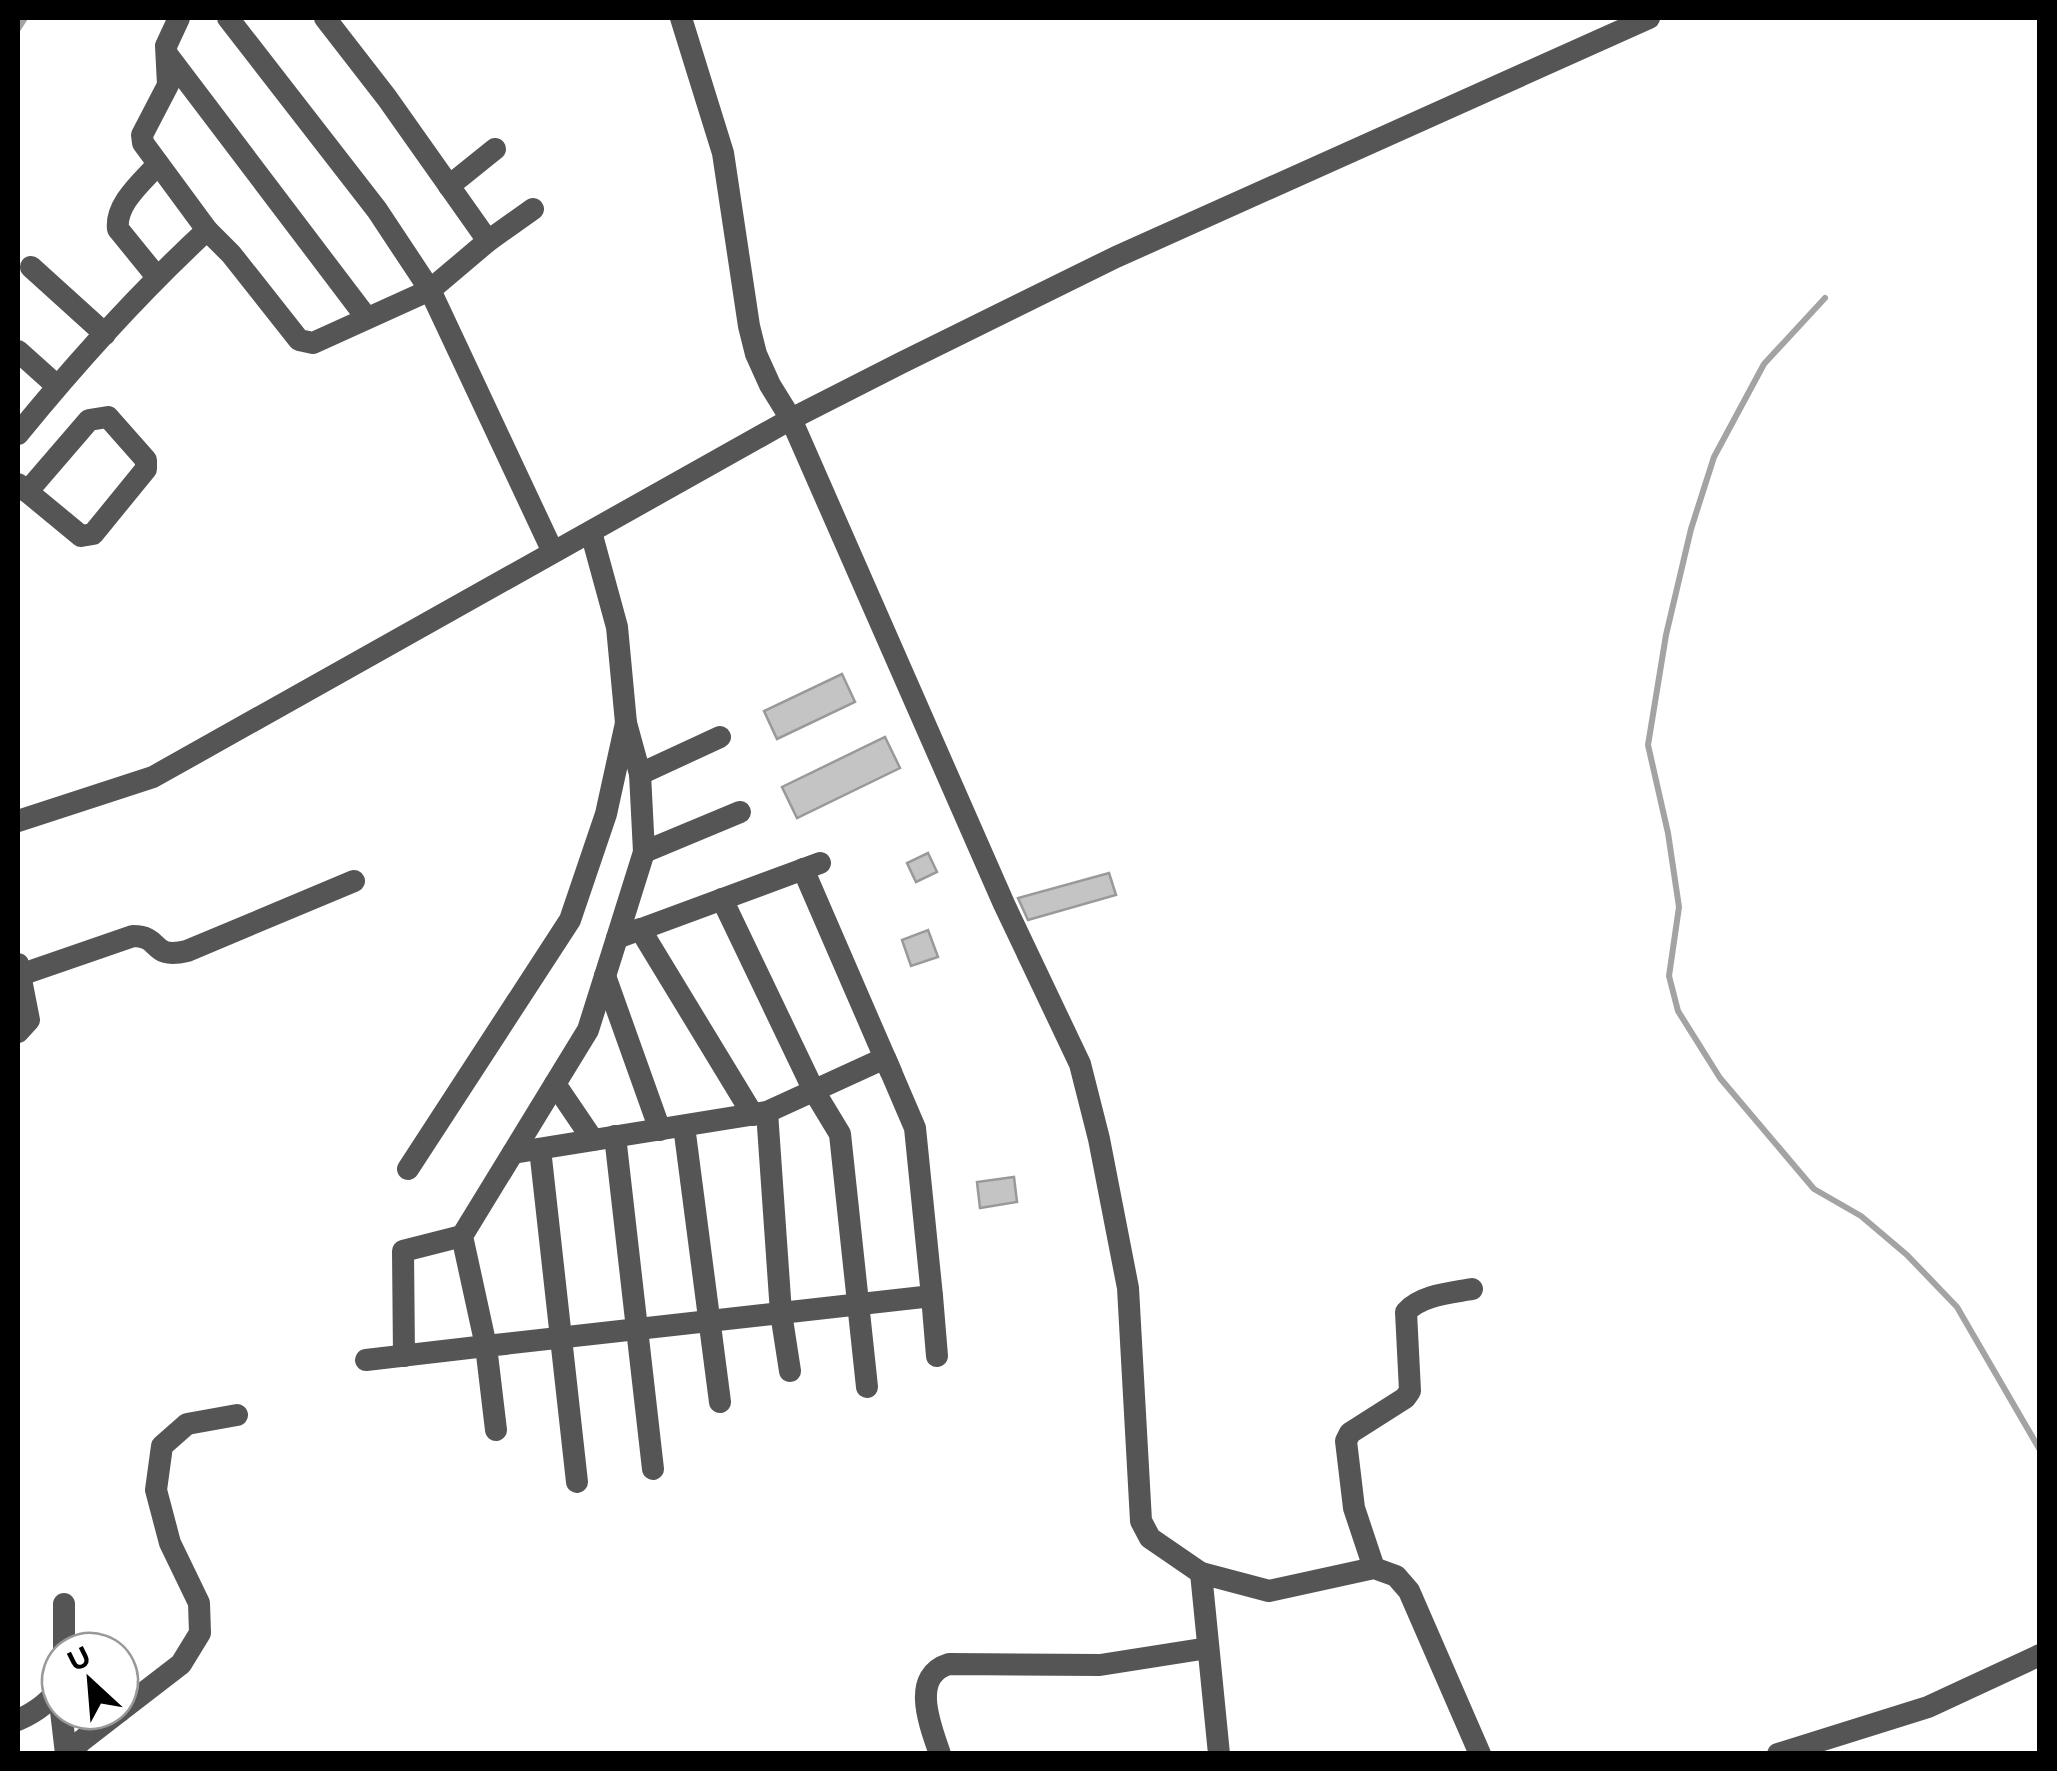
<svg xmlns="http://www.w3.org/2000/svg" width="2057" height="1771" font-family="Montserrat,sans-serif">
	<style>
		.lines { fill: none; stroke-linecap: round; stroke-linejoin: round }
		.stream { stroke: #a3a3a3; stroke-width: 6 }
		.building { fill: #c4c4c4; stroke: #999; stroke-width: 2.5 }
		.minor { stroke: #555; stroke-width: 22 }
	</style>
	<rect width="100%" height="100%" fill="#fff"/>
	<g class="lines">
		<g class="stream">
			<path d="M18,29L25,18"/>
			<path d="M1825,298L1764,364L1714,457L1691,529L1666,635L1648,745L1668,833L1679,907L1669,976L1678,1011L1720,1078L1814,1189L1861,1216L1907,1255L1957,1307L2040,1450"/>
		</g>
	</g>
	<g class="building">
		<path d="M842,674L855,702L777,739L764,711Z"/>
		<path d="M885,737L900,768L797,818L782,787Z"/>
		<path d="M928,853L937,872L916,882L907,863Z"/>
		<path d="M1109,873L1116,895L1028,920L1018,898Z"/>
		<path d="M928,930L938,957L911,966L902,940Z"/>
		<path d="M1014,1177L1017,1202L980,1208L977,1182Z"/>
	</g>
	<g class="lines">
		<g class="minor">
			<path d="M228,18L377,210L430,290L553,552"/>
			<path d="M325,18L387,98L488,241"/>
			<path d="M681,18L723,153L749,326L756,354L770,385L791,419L1004,904L1080,1064L1099,1139L1128,1288L1141,1521L1150,1538L1201,1573L1269,1591L1374,1568L1396,1576L1409,1591L1480,1754"/>
			<path d="M169,57L366,317"/>
			<path d="M449,186L495,149"/>
			<path d="M207,230L231,254L299,340L313,343L430,290L488,241L533,209"/>
			<path d="M31,267L105,334"/>
			<path d="M157,277L118,229C115,204 142,182 158,164"/>
			<path d="M18,351L57,386"/>
			<path d="M18,434C76,363 139,293 207,230L143,143L142,135L168,85L166,46L179,18"/>
			<path d="M18,484L81,536L93,534L146,469V460L108,417L89,420L27,492"/>
			<path d="M591,532L617,627L626,723L640,774L720,737"/>
			<path d="M640,774L644,852L740,812"/>
			<path d="M18,821L153,777L791,419L901,363L1116,257L1649,18"/>
			<path d="M644,852L617,938L820,863"/>
			<path d="M803,869L891,1072"/>
			<path d="M722,899L814,1091L840,1134L867,1387"/>
			<path d="M640,929L753,1115"/>
			<path d="M18,964L29,1020L18,1032"/>
			<path d="M20,975L133,936C163,936 149,960 187,951L354,881"/>
			<path d="M605,976L660,1130"/>
			<path d="M555,1084L593,1140"/>
			<path d="M767,1112L781,1313L790,1371"/>
			<path d="M684,1126L720,1402"/>
			<path d="M615,1136L653,1469"/>
			<path d="M540,1149L577,1482"/>
			<path d="M408,1169L570,920L606,814L626,723"/>
			<path d="M932,1296L937,1356"/>
			<path d="M404,1356L403,1251L462,1236"/>
			<path d="M366,1360L486,1346L462,1236L588,1030L617,938"/>
			<path d="M496,1430L486,1346L932,1296L915,1128L885,1058L767,1112L513,1153"/>
			<path d="M1374,1568L1354,1508L1346,1441L1350,1433L1405,1398L1410,1391L1406,1312C1421,1295 1451,1293 1472,1289"/>
			<path d="M1201,1573L1219,1754"/>
			<path d="M64,1604V1651"/>
			<path d="M61,1711L66,1754"/>
			<path d="M120,1711L181,1664L200,1633L199,1603L170,1543L156,1490L162,1446L187,1424L237,1415"/>
			<path d="M18,1720C34,1713 56,1699 60,1682"/>
			<path d="M72,1754L80,1742L120,1711"/>
			<path d="M940,1754C930,1725 910,1676 949,1664L1100,1665L1208,1648"/>
			<path d="M1778,1754L1928,1707L2040,1655"/>
		</g>
	</g>
	<rect width="2057" height="1771" fill="none" stroke="#000000" stroke-width="40"/>
	<g transform="translate(90 1681) rotate(334)"><circle r="48" fill="#ffffff" stroke="#999999" stroke-width="2.5"/>
	<path d="M0-8L18 38L0 25L-18 38Z" fill="#000000"/>
	<text y="-15" font-size="28" font-weight="bold" text-anchor="middle" fill="#000000">U</text>
	</g>
</svg>
